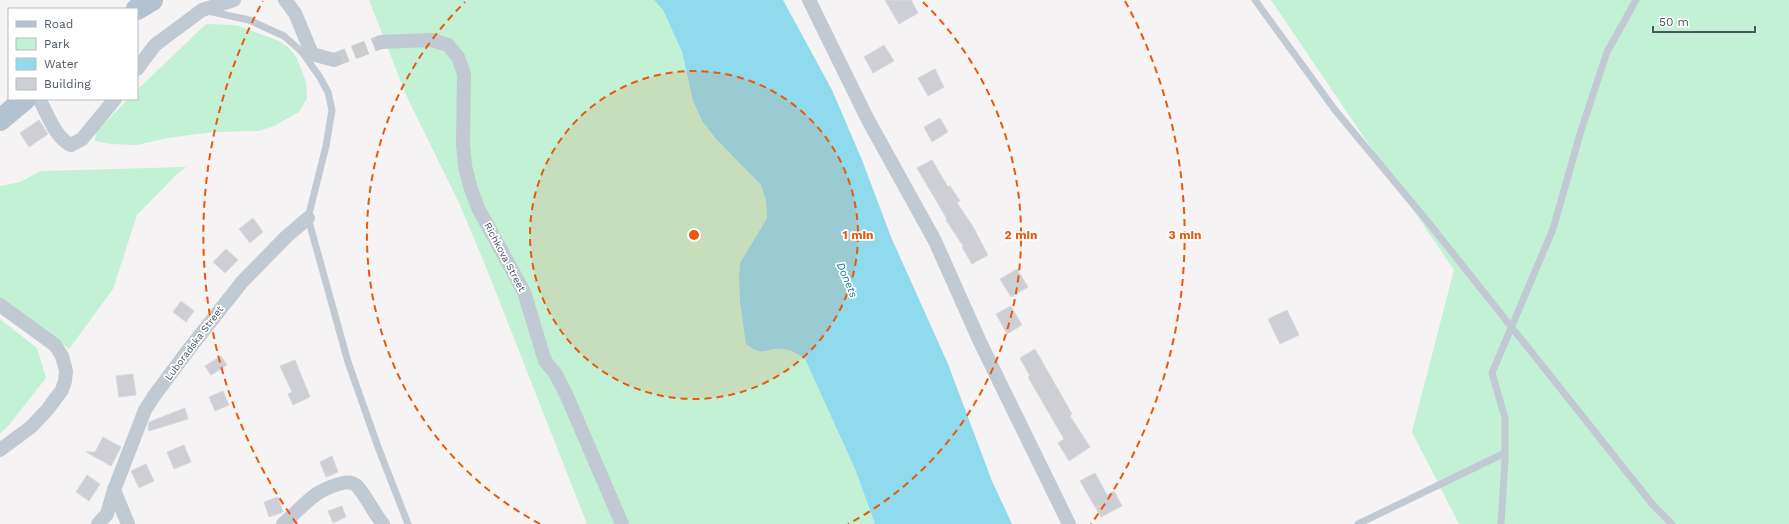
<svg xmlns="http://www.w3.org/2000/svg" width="1789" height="524" font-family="'Work Sans',sans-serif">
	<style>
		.green { fill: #c3f1d5 }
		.water { fill: #90daee }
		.building { fill: #cdcfd5; stroke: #d7d9de }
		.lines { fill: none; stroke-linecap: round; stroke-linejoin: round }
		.minor-tunnel { stroke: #caccce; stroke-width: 14; stroke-dasharray: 14 7; stroke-linecap: butt }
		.service { stroke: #c1cad2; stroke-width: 7 }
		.minor { stroke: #c1cad2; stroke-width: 14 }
		.primary { stroke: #b3c2d1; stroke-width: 22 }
		.ring { fill: none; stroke: #e8590c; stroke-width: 2; stroke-dasharray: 7 5 }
		.labels { text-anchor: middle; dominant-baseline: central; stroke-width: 3.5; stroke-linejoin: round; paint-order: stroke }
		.street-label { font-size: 10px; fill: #4a5661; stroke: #fff }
		.water-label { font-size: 11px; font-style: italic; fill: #0c7c9b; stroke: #fff }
		.centre { fill: #e8590c; stroke: #fff; stroke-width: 2 }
		.ring-label { font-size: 12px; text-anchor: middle; font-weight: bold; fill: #e8590c; stroke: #fff; stroke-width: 3.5; stroke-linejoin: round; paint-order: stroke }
	</style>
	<rect width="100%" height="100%" fill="#f5f3f3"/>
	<g class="green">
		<path d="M369,0H654L663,10L682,52L693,101L702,121L716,139L761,185L766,201L767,218L740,263L739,277L746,344C765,359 765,347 782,349C792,350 798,354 805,359L855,469L875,524H587L486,267L460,205L406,95Z"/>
		<path d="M1271,0H1789V524H1459L1412,432L1454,270Z"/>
		<path d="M206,24L236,25L279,41L289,48L297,58L306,82L307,98L299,112L274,126L259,131L214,132L167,138L137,145L111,144L95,141L96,132L128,99H137V90Z"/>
		<path d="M186,167L175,176L137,215L113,289L69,349L0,298V186L20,182L41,171Z"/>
		<path d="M0,319L37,348L46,378L8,426L0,434Z"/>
	</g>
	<path class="water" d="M654,0H783L832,90L862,160L891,237L948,364L992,481L1012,524H875L855,469L805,359C798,354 792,350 782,349C765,347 765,359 746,344L740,301L739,277L740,263L767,218L766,201L761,185L716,139L702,121L693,101L682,52L663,10Z"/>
	<g class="building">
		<path d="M885,0H911L918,13L899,24Z"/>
		<path d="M884,45L894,61L873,73L864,57Z"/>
		<path d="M935,69L944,87L928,96L918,78Z"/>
		<path d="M940,118L948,132L932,142L924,127Z"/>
		<path d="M39,120L48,134L29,147L20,133Z"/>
		<path d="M932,160L948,187L950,186L960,201L957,203L972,225L988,255L972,264L962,247L963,246L946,220L947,219L917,168Z"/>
		<path d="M253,218L263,232L250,243L239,229Z"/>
		<path d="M226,249L238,260L225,273L213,262Z"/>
		<path d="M1017,269L1028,287L1011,297L1000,279Z"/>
		<path d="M181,301L194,311L186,322L173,312Z"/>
		<path d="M1011,306L1022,325L1007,334L996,314Z"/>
		<path d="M1287,310L1299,335L1280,344L1268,319Z"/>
		<path d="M1035,349L1072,414L1070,416L1090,447L1069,461L1058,443L1064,439L1028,377L1030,376L1020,358Z"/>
		<path d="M221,356L227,365L211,375L205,366Z"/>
		<path d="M295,360L310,397L293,405L288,394L292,392L280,366Z"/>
		<path d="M133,374L136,395L119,397L116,376Z"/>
		<path d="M223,391L229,405L215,411L209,397Z"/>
		<path d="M185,408L188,419L149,431L148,427L149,422Z"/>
		<path d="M103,437L121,447L111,466L86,452H95Z"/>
		<path d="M184,445L191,462L174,469L167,452Z"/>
		<path d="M332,456L338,472L326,477L320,462Z"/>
		<path d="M146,464L154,481L139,488L131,471Z"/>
		<path d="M1095,473L1107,495L1114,491L1122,506L1101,517L1080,481Z"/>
		<path d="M87,475L100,484L89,501L76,492Z"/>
		<path d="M278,497L283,512L269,517L264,502Z"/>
		<path d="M342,506L346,517L333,523L328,511Z"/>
	</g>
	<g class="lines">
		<path class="minor-tunnel" d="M334,60L381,42"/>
		<g class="service">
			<path d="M1255,0L1335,110L1428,222L1653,505L1672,524"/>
			<path d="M208,11L249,20L284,36L302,52L319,76L328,92L332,110L326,146L308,218L348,362L378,447L408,524"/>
			<path d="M1358,524L1505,453"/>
			<path d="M1501,524L1505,459V418L1492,373L1553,229L1580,134L1607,52L1636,0"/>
		</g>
		<g class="minor">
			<path d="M285,0L295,13L312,54L334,60"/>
			<path d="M809,0L868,120L935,241L980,342L1069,524"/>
			<path d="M381,42L432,40L448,45L458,57L464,74L463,144L465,166L470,186L478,208L524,292L545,361L555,373L566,394L622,524"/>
			<path d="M137,69L155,45L202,10L234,0"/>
			<path d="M39,99C48,114 55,138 71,145L82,139L115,99"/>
			<path d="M0,305L55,345L62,356L66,371L65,381L62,390L47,410L31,427L0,450"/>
			<path d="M98,524L107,514L114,490"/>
			<path d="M128,524L114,490L145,410L154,396L189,349L242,282L286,237L308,218"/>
			<path d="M283,524C305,505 313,490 343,483C348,482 353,482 357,486C367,497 373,512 383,524"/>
		</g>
		<g class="primary">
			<path d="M137,9L152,0"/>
			<path d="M0,120L25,99"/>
		</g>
	</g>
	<circle cx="694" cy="235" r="164" fill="#e8590c" fill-opacity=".12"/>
	<g class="ring">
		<circle cx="694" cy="235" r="164"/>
		<path d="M540 524A327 327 0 0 1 465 2M923 2A327 327 0 0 1 848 524"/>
		<path d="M297 524A491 491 0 0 1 263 1M1125 1A491 491 0 0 1 1091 524"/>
	</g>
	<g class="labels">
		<g class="street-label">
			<text transform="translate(505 257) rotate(62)">Richkova Street</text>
			<text transform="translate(194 343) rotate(-53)">Luboradska Street</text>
		</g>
		<g class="water-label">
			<text transform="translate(847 280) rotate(67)">Donets</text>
		</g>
	</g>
	<circle cx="694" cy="235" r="6" class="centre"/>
	<g class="ring-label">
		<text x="858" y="239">1 min</text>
		<text x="1021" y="239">2 min</text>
		<text x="1185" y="239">3 min</text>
	</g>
	<rect x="8" y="8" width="130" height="92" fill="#ffffff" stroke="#b7bbc0"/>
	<rect x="16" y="21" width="20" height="6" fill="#b3c2d1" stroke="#b7bbc0"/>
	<text x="44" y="28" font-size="12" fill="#4a5661">Road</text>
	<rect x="16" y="38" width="20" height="12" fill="#c3f1d5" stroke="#b7bbc0"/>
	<text x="44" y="48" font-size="12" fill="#4a5661">Park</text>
	<rect x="16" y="58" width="20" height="12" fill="#90daee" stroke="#b7bbc0"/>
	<text x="44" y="68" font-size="12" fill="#4a5661">Water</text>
	<rect x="16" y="78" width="20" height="12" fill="#cdcfd5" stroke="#b7bbc0"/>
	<text x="44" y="88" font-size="12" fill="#4a5661">Building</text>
	<path d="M1653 26v6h102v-6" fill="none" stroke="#4a5661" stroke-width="2"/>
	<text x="1659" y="26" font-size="12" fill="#4a5661" stroke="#ffffff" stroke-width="3" paint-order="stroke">50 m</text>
</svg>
